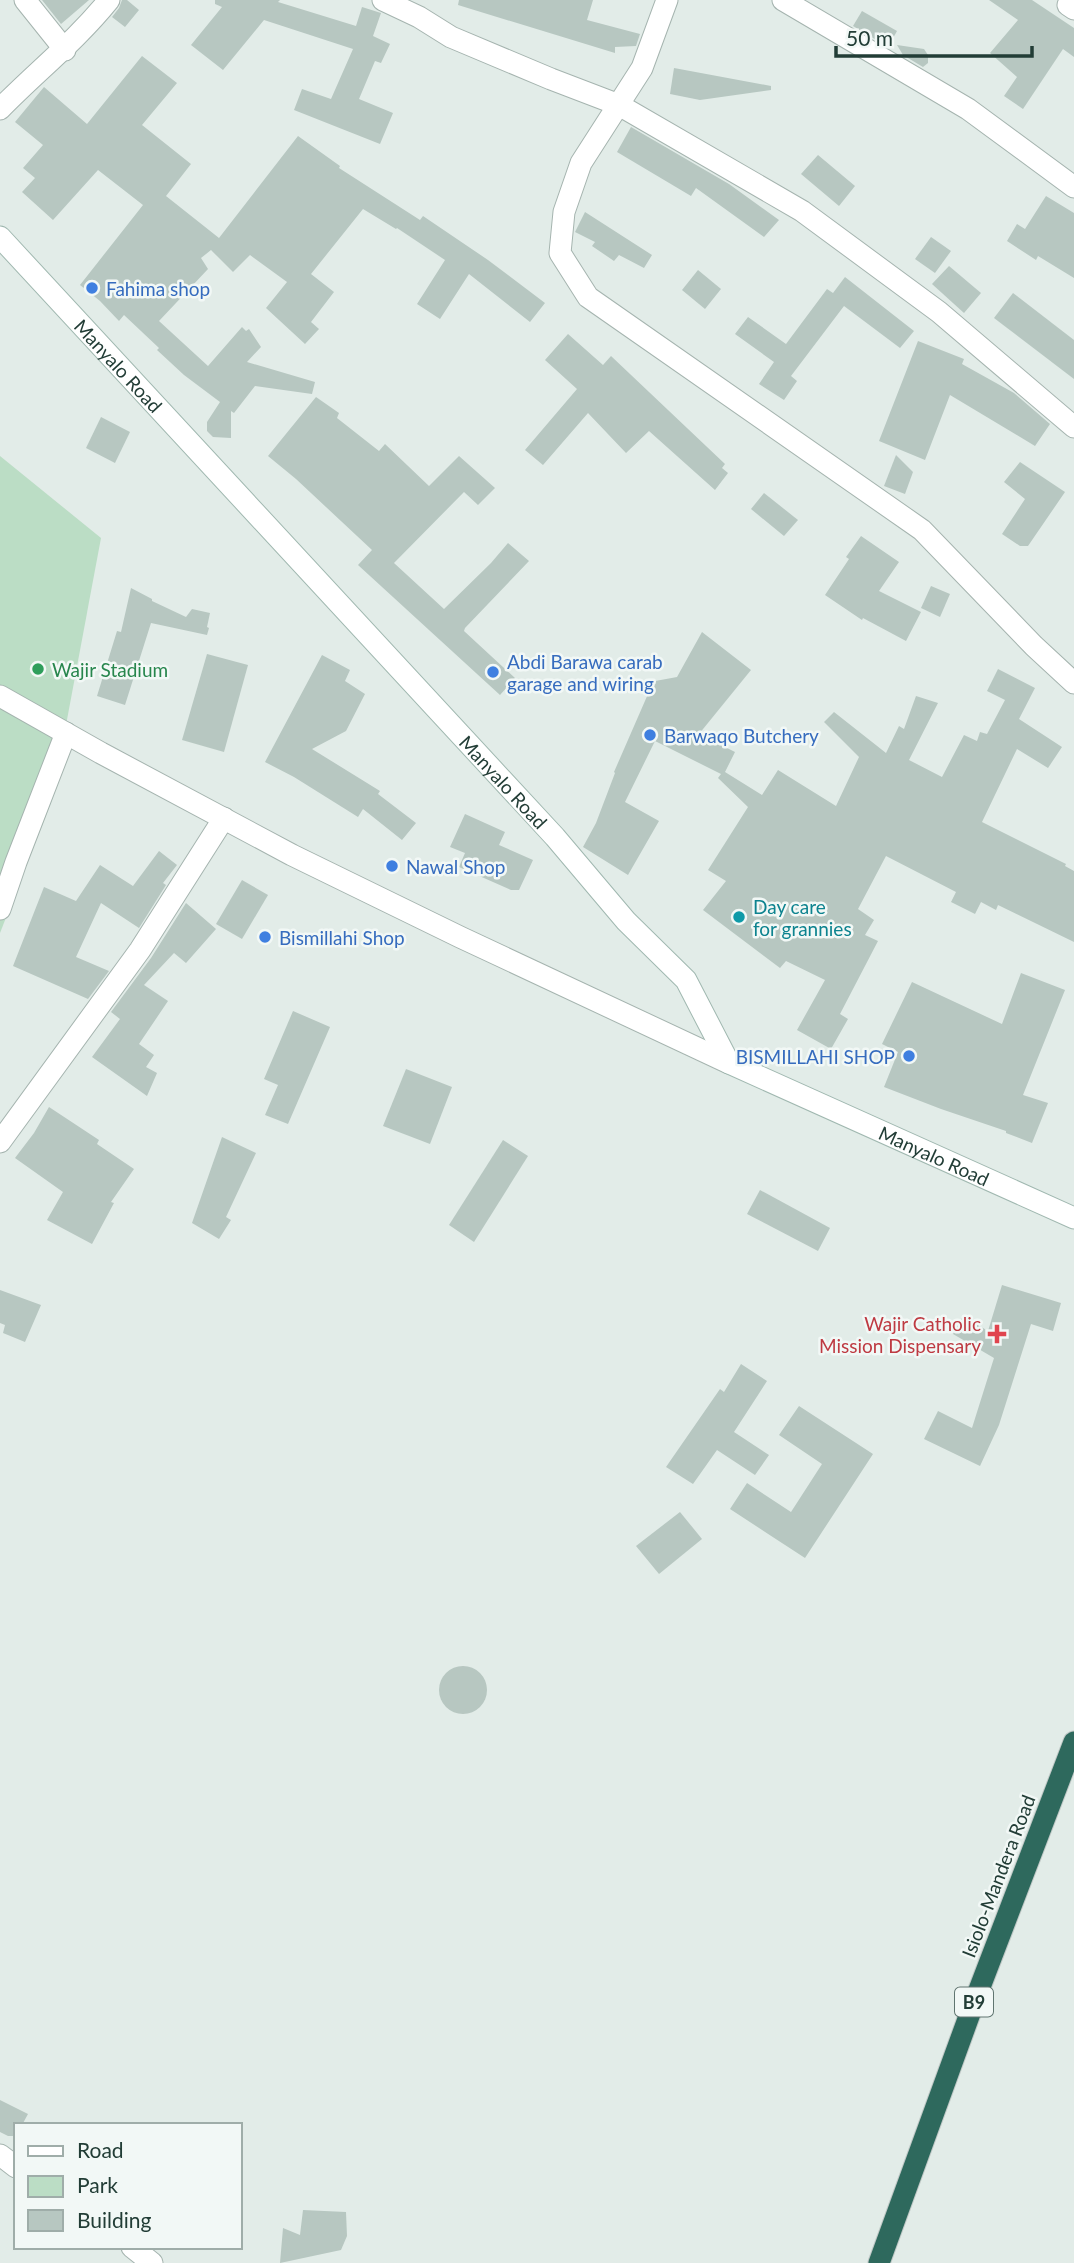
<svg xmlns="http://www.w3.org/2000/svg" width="1074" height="2263" font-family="Lato,sans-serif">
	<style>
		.green { fill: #bbddc5 }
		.building { fill: #b7c7c1 }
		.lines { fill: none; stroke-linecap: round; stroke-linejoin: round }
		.street-casing { stroke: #a5b4af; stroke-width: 23 }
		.secondary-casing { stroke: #a0b8b0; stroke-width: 23 }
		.highway-casing { stroke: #c1c9c7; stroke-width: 23 }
		.street { stroke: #fff; stroke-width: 21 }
		.secondary { stroke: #fff; stroke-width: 21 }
		.highway { stroke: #2e695d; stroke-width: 21 }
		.shop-dot { fill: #3f7fe0; stroke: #f2f8f6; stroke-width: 2.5 }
		.leisure-dot { fill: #2e9e5b; stroke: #f2f8f6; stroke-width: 2.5 }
		.culture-dot { fill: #0f9aa8; stroke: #f2f8f6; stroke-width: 2.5 }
		.health-dot { fill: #e0444e; stroke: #f2f8f6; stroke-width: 2.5 }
		.labels { text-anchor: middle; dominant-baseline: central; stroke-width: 5; stroke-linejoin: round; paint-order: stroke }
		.shield { fill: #f2f8f6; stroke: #607570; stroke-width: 2 }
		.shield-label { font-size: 18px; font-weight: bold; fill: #223d36 }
		.shop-label { font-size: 19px; fill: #366cbe; stroke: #f2f8f6; text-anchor: start }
		.street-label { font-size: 19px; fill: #223d36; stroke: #f2f8f6 }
		.leisure-label { font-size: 19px; fill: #27864d; stroke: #f2f8f6; text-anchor: start }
		.culture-label { font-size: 19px; fill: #0d838f; stroke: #f2f8f6; text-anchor: start }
		.health-label { font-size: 19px; fill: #be3a42; stroke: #f2f8f6; text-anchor: end }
	</style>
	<rect width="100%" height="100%" fill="#e2ece8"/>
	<path class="green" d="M0,456L101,538L52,800L0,933Z"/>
	<g class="building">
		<path d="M42,0H89L61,24Z"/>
		<path d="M122,0H127L139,10L125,27L112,17L119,8Z"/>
		<path d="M215,0H280L278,2L356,26L362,7L381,13L373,36L390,44L381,63L375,61L359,99L393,113L380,144L294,110L302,89L331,99L353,49L264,20L223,70L191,45L222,7L215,4Z"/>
		<path d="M459,0H593L587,20L640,34L636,46L615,47V53L458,5Z"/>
		<path d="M989,0H1032L1074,28V57L1063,49L1023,109L1004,96L1017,77L990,53L1018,20Z"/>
		<path d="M862,11L897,31L888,47L853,26Z"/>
		<path d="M897,45L924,49L928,55V63L923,67L903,55Z"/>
		<path d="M142,56L177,83L142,125L191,164L166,196L219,238L298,136L340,166L339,168L420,220L423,216L488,260L545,303L530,322L469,274L440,319L417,304L445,260L397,228L396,229L363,209L311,274L334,292L311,322L319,329L305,344L266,308L287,282L250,255L233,272L211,250L201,258L208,269L159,321L208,366L242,327L246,331L249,329L261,347L247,362L315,382L312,394L255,386L234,413L231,411V438L213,437L207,431V422L220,402L184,375L157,350L159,348L124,315L119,321L100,301L80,285L143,205L98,170L53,220L22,192L35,178L23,168L43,145L15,122L44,87L87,124Z"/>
		<path d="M674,68L771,86V90L700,100L670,94Z"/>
		<path d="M631,127L729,184L779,220L764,237L696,188L691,196L617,152Z"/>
		<path d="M818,155L855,186L839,206L801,174Z"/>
		<path d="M1046,196L1074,213V278L1038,256L1036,260L1007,241L1017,224L1025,229Z"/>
		<path d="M585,212L652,255L644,268L619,255L614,261L592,246L595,242L575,232Z"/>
		<path d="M931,237L951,251L935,273L915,259Z"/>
		<path d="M949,266L981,293L964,313L932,284Z"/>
		<path d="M698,270L721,289L705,309L682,290Z"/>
		<path d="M845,277L914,331L900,348L844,306L791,376L797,381L784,400L759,384L774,362L735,334L748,317L786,344L827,289L833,293Z"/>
		<path d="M1013,293L1074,340V379L994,318Z"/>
		<path d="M568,334L603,365L611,356L725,464L722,468L728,473L715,490L649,431L626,453L588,413L543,465L525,450L577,389L545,360Z"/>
		<path d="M918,341L964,359L962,364L1014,393L1050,424L1035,446L950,395L925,460L879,441Z"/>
		<path d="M316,397L339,413L337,418L379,451L385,444L429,486L459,456L495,488L478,505L464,492L394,563L444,609L491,563L508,543L529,561L465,628L464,631L515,678L500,695L358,565L372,550L296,479L268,456Z"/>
		<path d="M101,417L130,432L115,463L86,448Z"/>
		<path d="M896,455L913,472L905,494L884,486Z"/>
		<path d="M1020,462L1065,492L1028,546H1020L1002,534L1025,499L1004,482Z"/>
		<path d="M764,493L798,520L784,536L751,509Z"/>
		<path d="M861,536L899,562L879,591L921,612L906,641L863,618L862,620L825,595L849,559L846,557Z"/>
		<path d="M931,586L950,594L940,617L921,608Z"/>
		<path d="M131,588L152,599V601L186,617L192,609L210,613L207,627L209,628L207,635L151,623L125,705L97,696L117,631L121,632Z"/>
		<path d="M702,632L751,670L699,734L735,752L725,772L762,795L778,770L836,806L859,757L824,722L834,712L886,753L899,726L904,729L916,696L938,703L909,760L942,777L964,735L977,741L980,732L987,734L1005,700L987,691L998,669L1035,688L1019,719L1062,747L1048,768L1017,749L982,822L1066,864L1065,866L1074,871V942L998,905L996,910L981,902L975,914L951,902L956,892L886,856L858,909L874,920L865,935L878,941L840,1014L848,1019L831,1049L797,1030L825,980L786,961L780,968L703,910L726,881L708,870L748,807L718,778L721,774L655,741L625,802L659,821L628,875L583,847L596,823L615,773L614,772L648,694L639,684L677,677Z"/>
		<path d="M207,654L248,665L224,752L182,740Z"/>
		<path d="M322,655L350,670L345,681L365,694L346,731L312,749L380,791L378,794L416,823L402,840L363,809L358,817L294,777L265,762Z"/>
		<path d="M465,814L505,832L499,845L533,860L519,890H511L459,867L465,853L450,847Z"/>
		<path d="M159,851L177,865L163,883L166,885L139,928L101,903L76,957L109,971L88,999L13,966L44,887L76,901L100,865L133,886Z"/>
		<path d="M242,880L268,895L242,939L216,924Z"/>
		<path d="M186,903L216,929L186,963L174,953L144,985L168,1001L139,1044L154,1055L146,1067L157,1073L147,1096L92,1057L120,1019L111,1012L151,958Z"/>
		<path d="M1021,973L1065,990L1023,1095L1048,1103L1032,1143L1006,1133V1131L941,1109L884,1087L898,1052L882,1044L912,982L1002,1024Z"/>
		<path d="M293,1011L330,1027L288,1124L265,1115L278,1085L264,1079Z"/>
		<path d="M406,1069L452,1087L430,1144L383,1126Z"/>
		<path d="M49,1107L99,1140L97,1144L134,1169L111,1202L114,1203L92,1244L47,1220L63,1192L15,1158L34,1133Z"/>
		<path d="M222,1137L256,1153L226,1217L231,1220L219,1239L192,1223Z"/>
		<path d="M503,1140L528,1156L474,1242L449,1225Z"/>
		<path d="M760,1190L830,1228L818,1251L747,1214Z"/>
		<path d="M1002,1285L1061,1303L1053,1331L1031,1324L999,1425L980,1466L924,1439L938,1411L972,1428L994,1358L953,1334L963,1316L988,1331Z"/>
		<path d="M0,1290L41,1305L25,1342L3,1333L5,1325L0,1323Z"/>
		<path d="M741,1364L767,1381L734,1432L769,1455L755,1475L717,1450L693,1484L666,1467L720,1389L724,1392Z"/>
		<path d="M799,1406L873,1454L805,1558L730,1509L747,1483L791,1512L822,1464L779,1435Z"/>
		<path d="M680,1512L702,1539L659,1574L636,1546Z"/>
		<circle cx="463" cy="1690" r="24"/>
		<path d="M0,2100L28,2114L22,2125H16V2136H8L0,2132Z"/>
		<path d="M303,2210L346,2212L347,2236L341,2250L280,2263L283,2228L300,2235Z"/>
	</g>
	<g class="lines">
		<defs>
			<g id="street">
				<path d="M25,0L65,50"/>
				<path d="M383,0L419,17L451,37L551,79L619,105L802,211L939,312L1074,427"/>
				<path d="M667,0L642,68L581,163L564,212L560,253L588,297L922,530L1034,646L1074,683"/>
				<path d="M783,0L968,109L1074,187"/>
				<path d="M1068,5L1074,9"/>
				<path d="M0,109C37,71 75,42 109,0"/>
				<path d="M0,696L101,753L292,855L460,937L729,1063"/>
				<path d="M0,909L16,862L66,733"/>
				<path d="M0,1142L140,950L224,818"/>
				<path d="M0,2155L16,2167"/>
				<path d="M132,2247L152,2263"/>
			</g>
			<g id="secondary">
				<path id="s1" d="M0,237L555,837L626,921L686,980L729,1063L1074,1218"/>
			</g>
			<path id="highway" d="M879,2263L972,2008L1074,1742"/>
		</defs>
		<use href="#street" class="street-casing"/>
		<use href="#secondary" class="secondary-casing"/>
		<use href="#highway" class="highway-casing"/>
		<use href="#street" class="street"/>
		<use href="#secondary" class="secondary"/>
		<use href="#highway" class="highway"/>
	</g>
	<g class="shop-dot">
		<circle cx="92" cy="288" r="7"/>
		<circle cx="493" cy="672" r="7"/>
		<circle cx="650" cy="735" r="7"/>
		<circle cx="392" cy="866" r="7"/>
		<circle cx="265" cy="937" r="7"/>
		<circle cx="909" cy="1056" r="7"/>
	</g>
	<circle class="leisure-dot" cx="38" cy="669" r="7"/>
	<circle class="culture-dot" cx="739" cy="917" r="7"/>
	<path class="health-dot" d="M993.5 1323.5h7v7h7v7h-7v7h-7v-7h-7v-7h7z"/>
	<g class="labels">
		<rect class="shield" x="955" y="1987.5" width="38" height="29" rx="5"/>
		<g class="shield-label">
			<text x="974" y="2002">B9</text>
		</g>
		<g class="shop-label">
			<text x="106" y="288">Fahima shop</text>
			<text x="507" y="661">Abdi Barawa carab<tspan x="507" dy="22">garage and wiring</tspan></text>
			<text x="664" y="735">Barwaqo Butchery</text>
			<text x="406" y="866">Nawal Shop</text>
			<text x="279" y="937">Bismillahi Shop</text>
			<text x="895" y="1056" text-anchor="end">BISMILLAHI SHOP</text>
		</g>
		<g class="street-label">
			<text stroke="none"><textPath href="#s1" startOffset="175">Manyalo Road</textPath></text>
			<text stroke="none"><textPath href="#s1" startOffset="742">Manyalo Road</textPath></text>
			<text stroke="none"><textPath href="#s1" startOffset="1330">Manyalo Road</textPath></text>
			<text transform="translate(998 1876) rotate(-69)">Isiolo-Mandera Road</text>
		</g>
		<g class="leisure-label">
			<text x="52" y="669">Wajir Stadium</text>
		</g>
		<g class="culture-label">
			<text x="753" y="906">Day care<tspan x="753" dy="22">for grannies</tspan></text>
		</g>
		<g class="health-label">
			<text x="981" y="1323">Wajir Catholic<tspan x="981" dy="22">Mission Dispensary</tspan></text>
		</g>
	</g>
	<rect x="14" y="2123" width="228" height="126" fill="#f2f8f6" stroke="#9fada9" stroke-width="2"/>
	<rect x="28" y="2146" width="35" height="10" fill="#ffffff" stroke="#9fada9" stroke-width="2"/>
	<text x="77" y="2158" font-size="21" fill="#223d36">Road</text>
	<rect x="28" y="2176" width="35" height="21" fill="#bbddc5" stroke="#9fada9" stroke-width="2"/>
	<text x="77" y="2193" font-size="21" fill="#223d36">Park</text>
	<rect x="28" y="2210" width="35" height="21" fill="#b7c7c1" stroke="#9fada9" stroke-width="2"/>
	<text x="77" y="2228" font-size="21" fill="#223d36">Building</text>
	<path d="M836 46v10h196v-10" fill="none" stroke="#223d36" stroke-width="3.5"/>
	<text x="846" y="46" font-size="21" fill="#223d36" stroke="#f2f8f6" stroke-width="5" paint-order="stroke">50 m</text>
</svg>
